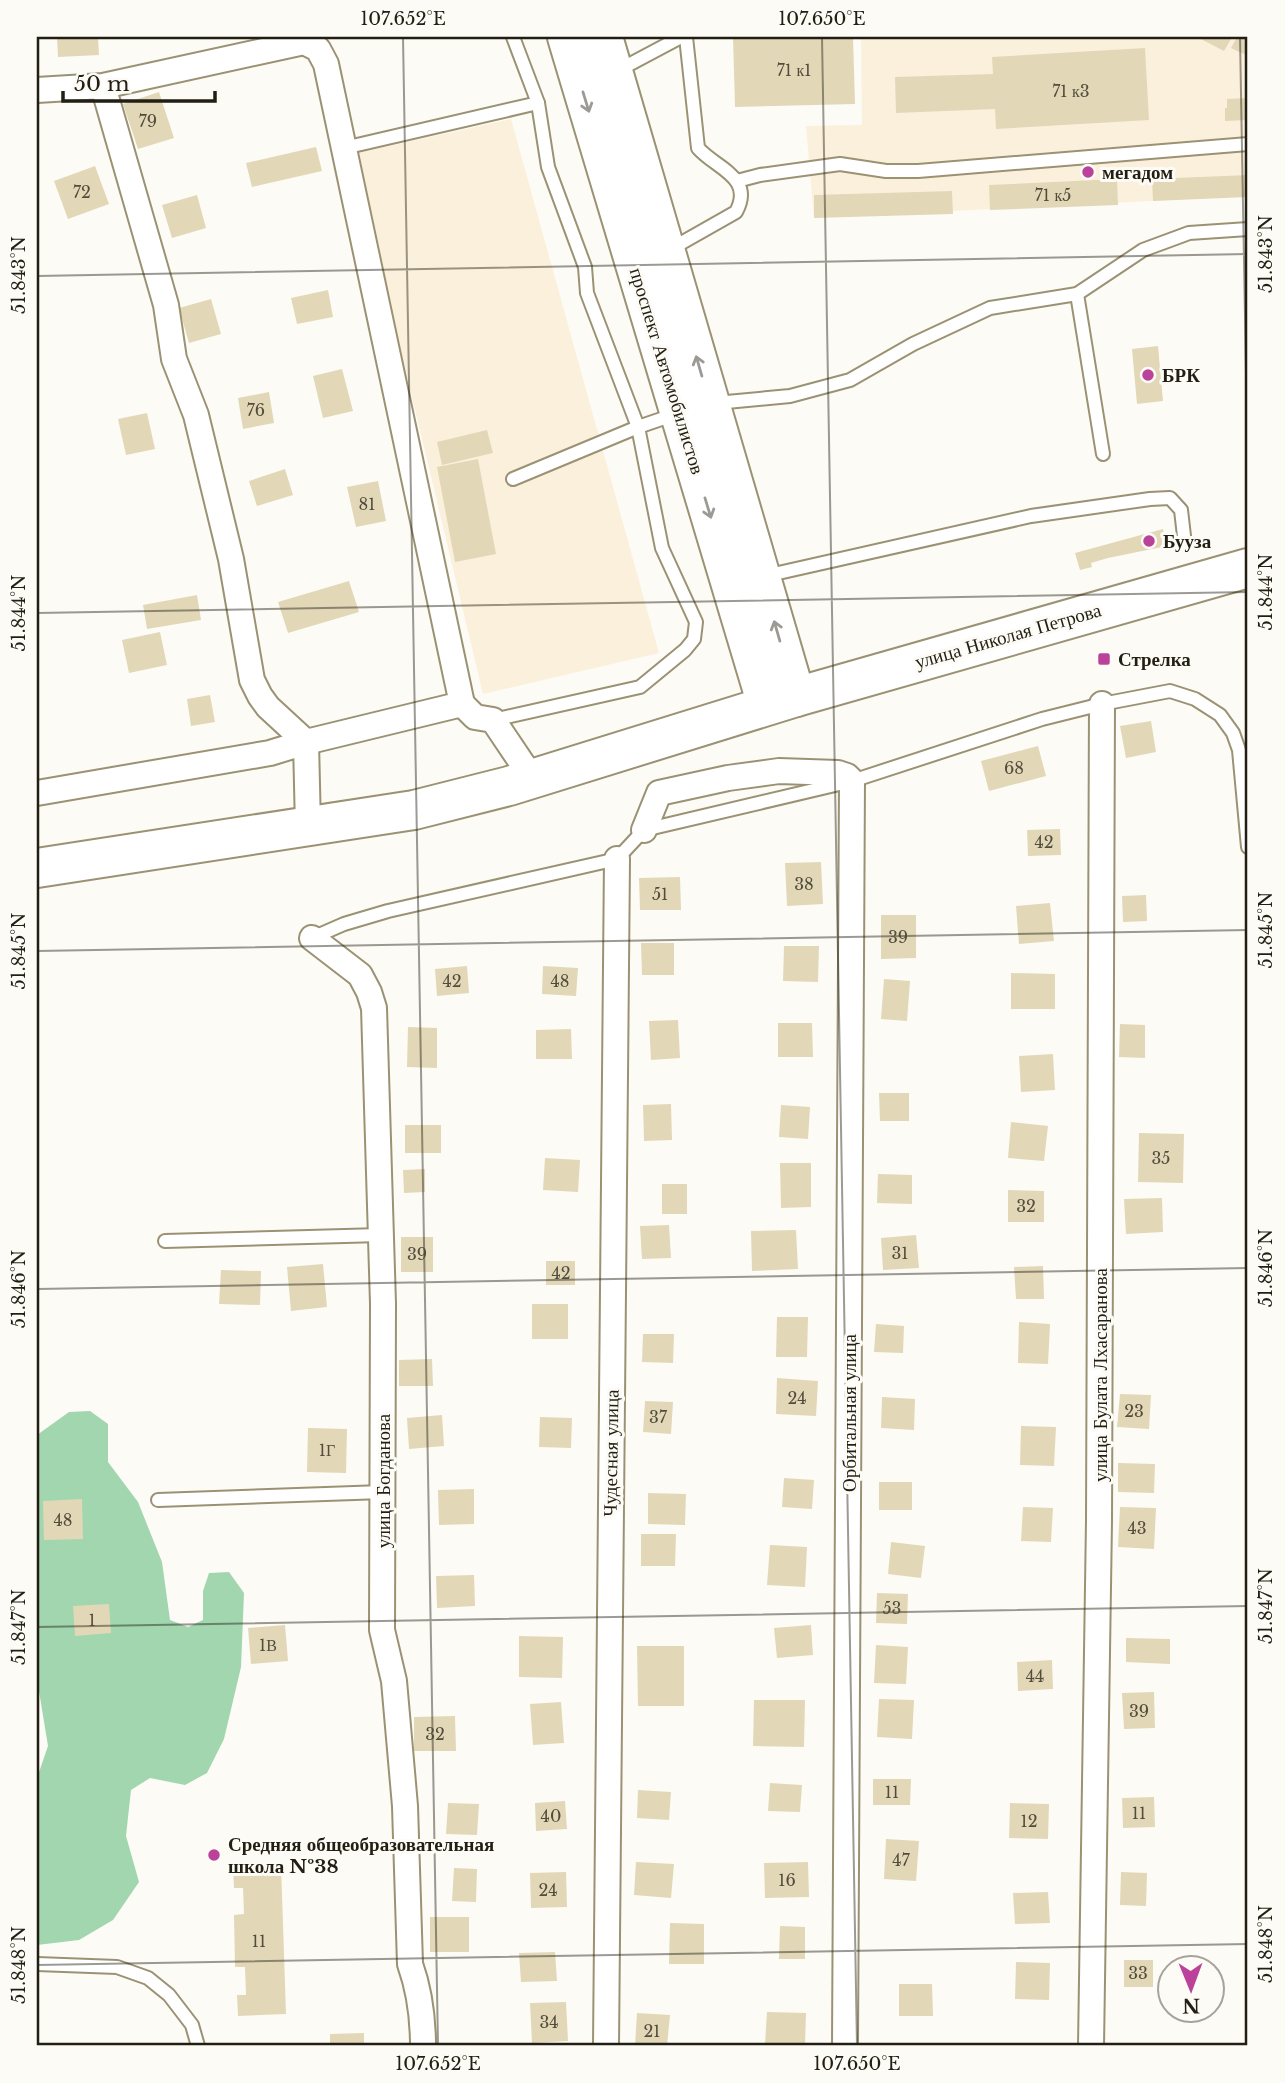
<svg xmlns="http://www.w3.org/2000/svg" width="1285" height="2083" font-family="'Libre Baskerville',serif">
	<style>
		.commercial { fill: #fbf0db }
		.green { fill: #a1d6af }
		.building { fill: #e2d8b8 }
		.lines { fill: none; stroke-linecap: round; stroke-linejoin: round }
		.service-casing { stroke: #9b9274; stroke-width: 16 }
		.minor-casing { stroke: #9b9274; stroke-width: 28 }
		.primary-casing { stroke: #9b9274; stroke-width: 42 }
		.service { stroke: #fff; stroke-width: 12 }
		.minor { stroke: #fff; stroke-width: 24 }
		.primary { stroke: #fff; stroke-width: 38 }
		.oneway { stroke: #9c9a95 }
		.ticks { fill: none; stroke: #221e13; stroke-width: 2; stroke-opacity: 0.45 }
		.poi-dot { fill: #ba4399; stroke: #fdfbf5; stroke-width: 2.5 }
		.labels { text-anchor: middle; dominant-baseline: central; stroke-width: 6; stroke-linejoin: round; paint-order: stroke }
		.number-label { font-size: 16px; fill: #524c3c }
		.poi-label { font-size: 19px; font-weight: bold; fill: #221e13; stroke: #fdfbf5; text-anchor: start }
		.street-label { font-size: 19px; fill: #221e13; stroke: #fdfbf5 }
		.neatline { fill: none; stroke: #221e13; stroke-width: 2.5 }
		.ticks-label { font-size: 18px; text-anchor: middle; fill: #221e13 }
	</style>
	<rect width="100%" height="100%" fill="#fdfbf5"/>
	<g class="commercial">
		<path d="M861,37H1248V196L814,218L806,126L862,125Z"/>
		<path d="M511,119L659,653L483,694L354,154Z"/>
	</g>
	<path class="green" d="M90,1411L108,1424V1462L138,1502L162,1562L170,1620L188,1627L203,1620V1591L209,1573L229,1572L244,1593L241,1667L224,1739L207,1773L185,1785L150,1778L131,1790L126,1836L139,1882L113,1920L79,1940L37,1945V1778L48,1746L38,1685L37,1664V1435L69,1412Z"/>
	<g class="building">
		<path d="M57,37H98L99,55L58,57Z"/>
		<path d="M733,37H853L855,104L735,107Z"/>
		<path d="M1197,37H1232L1224,51Z"/>
		<path d="M1237,37H1248V56L1231,48Z"/>
		<path d="M1145,48L1149,120L996,129L995,109L896,113L895,77L993,74L992,57Z"/>
		<path d="M159,92L174,138L138,149L123,104Z"/>
		<path d="M1248,98V120L1225,121V108H1227V99Z"/>
		<path d="M316,147L322,171L252,187L246,163Z"/>
		<path d="M95,166L109,204L68,219L54,181Z"/>
		<path d="M1248,175V197L1153,201L1152,179Z"/>
		<path d="M1117,179L1118,205L990,210L989,185Z"/>
		<path d="M952,191L953,214L814,218V195Z"/>
		<path d="M197,195L206,228L172,238L162,205Z"/>
		<path d="M328,290L333,317L297,324L291,298Z"/>
		<path d="M211,299L221,334L189,343L179,308Z"/>
		<path d="M1158,346L1163,401L1137,404L1132,349Z"/>
		<path d="M342,369L353,411L323,418L313,376Z"/>
		<path d="M269,392L274,423L243,429L238,398Z"/>
		<path d="M147,413L155,449L126,455L118,419Z"/>
		<path d="M487,430L493,453L442,465L437,442Z"/>
		<path d="M478,459L496,554L455,562L437,467Z"/>
		<path d="M285,469L293,495L257,506L249,481Z"/>
		<path d="M378,481L386,521L356,527L347,487Z"/>
		<path d="M1163,529L1167,546L1108,558L1091,563L1092,567L1080,570L1075,553Z"/>
		<path d="M349,581L359,612L288,633L278,602Z"/>
		<path d="M197,595L201,620L147,629L143,605Z"/>
		<path d="M160,632L167,665L129,673L122,640Z"/>
		<path d="M210,695L215,722L191,726L187,699Z"/>
		<path d="M1151,721L1156,752L1126,758L1120,726Z"/>
		<path d="M1038,746L1046,776L989,791L981,761Z"/>
		<path d="M1060,829L1061,855L1028,856L1027,830Z"/>
		<path d="M821,862L823,904L787,906L785,863Z"/>
		<path d="M680,877L681,910H640L639,878Z"/>
		<path d="M1146,895L1147,921L1123,922L1122,896Z"/>
		<path d="M1050,903L1054,941L1019,944L1016,906Z"/>
		<path d="M881,915H916V958L881,959Z"/>
		<path d="M641,943H674V975H642Z"/>
		<path d="M784,946H819L818,982L783,981Z"/>
		<path d="M467,966L469,993L437,996L435,969Z"/>
		<path d="M543,966L578,968L576,996L542,994Z"/>
		<path d="M1011,973L1055,974V1009H1011Z"/>
		<path d="M884,979L910,981L907,1021L881,1019Z"/>
		<path d="M678,1020L680,1058L651,1060L649,1021Z"/>
		<path d="M778,1023H812L813,1057H778Z"/>
		<path d="M1120,1024L1145,1025V1058L1119,1057Z"/>
		<path d="M408,1027L437,1028V1068L407,1067Z"/>
		<path d="M571,1029L572,1059H536V1030Z"/>
		<path d="M1053,1054L1055,1090L1021,1092L1019,1056Z"/>
		<path d="M879,1093H909V1121H880Z"/>
		<path d="M671,1104L672,1140L644,1141L643,1105Z"/>
		<path d="M781,1105L810,1107L808,1139L779,1137Z"/>
		<path d="M1011,1122L1048,1126L1044,1161L1008,1158Z"/>
		<rect x="405" y="1125" width="36" height="28"/>
		<path d="M1139,1133L1184,1134L1183,1183L1138,1182Z"/>
		<path d="M545,1158L580,1160L578,1192L543,1190Z"/>
		<path d="M780,1163H811V1207L781,1208Z"/>
		<path d="M425,1169V1192L404,1193L403,1170Z"/>
		<path d="M878,1174L912,1175V1204L877,1203Z"/>
		<rect x="662" y="1184" width="25" height="30"/>
		<path d="M1008,1190L1044,1191V1222H1008Z"/>
		<path d="M1162,1198L1163,1232L1126,1234L1124,1199Z"/>
		<path d="M669,1225L671,1258L642,1259L640,1226Z"/>
		<path d="M796,1230L798,1269L752,1271L751,1231Z"/>
		<path d="M916,1235L919,1268L883,1270L881,1238Z"/>
		<rect x="401" y="1237" width="32" height="35"/>
		<rect x="546" y="1261" width="29" height="24"/>
		<path d="M323,1264L327,1307L291,1311L287,1267Z"/>
		<path d="M1043,1266L1044,1299H1016L1014,1267Z"/>
		<path d="M221,1270L261,1271L260,1305L219,1304Z"/>
		<rect x="532" y="1304" width="36" height="35"/>
		<path d="M777,1317H808L807,1357H776Z"/>
		<path d="M1019,1322L1050,1324L1048,1364L1018,1363Z"/>
		<path d="M876,1324L904,1326L903,1353L874,1352Z"/>
		<path d="M643,1334H674L673,1363L642,1362Z"/>
		<path d="M432,1359L433,1386H399V1360Z"/>
		<path d="M777,1378L818,1381L816,1416L776,1414Z"/>
		<path d="M1120,1394L1151,1395L1149,1429L1117,1427Z"/>
		<path d="M882,1397L915,1399L914,1430L881,1428Z"/>
		<path d="M645,1401L673,1402L671,1434L643,1432Z"/>
		<path d="M442,1415L444,1446L409,1449L407,1418Z"/>
		<path d="M540,1417L572,1418L571,1448L539,1447Z"/>
		<path d="M1021,1426L1056,1427L1054,1466L1020,1465Z"/>
		<path d="M308,1428L347,1429L346,1473L307,1472Z"/>
		<path d="M1118,1463L1155,1464L1154,1493L1118,1492Z"/>
		<path d="M784,1478L814,1480L812,1509L782,1507Z"/>
		<rect x="879" y="1482" width="33" height="28"/>
		<path d="M474,1489V1524L439,1525L438,1490Z"/>
		<path d="M648,1493L686,1494L685,1525L648,1524Z"/>
		<path d="M82,1499L83,1539L44,1540L43,1501Z"/>
		<path d="M1023,1507L1053,1508L1051,1542L1021,1541Z"/>
		<path d="M1120,1507L1156,1508L1154,1549L1118,1547Z"/>
		<path d="M641,1534H676L675,1566H641Z"/>
		<path d="M891,1542L925,1546L921,1578L888,1574Z"/>
		<path d="M770,1545L807,1547L805,1587L767,1585Z"/>
		<path d="M474,1575L475,1606L437,1608L436,1576Z"/>
		<path d="M877,1593L908,1594L907,1624L876,1623Z"/>
		<path d="M109,1604L111,1633L75,1636L73,1606Z"/>
		<path d="M285,1625L288,1661L251,1664L248,1628Z"/>
		<path d="M811,1625L813,1655L777,1658L774,1628Z"/>
		<path d="M519,1636L563,1637L562,1678L519,1677Z"/>
		<path d="M1126,1638L1170,1639V1664L1126,1662Z"/>
		<path d="M876,1645L908,1647L906,1684L874,1683Z"/>
		<path d="M637,1646H684V1706H638Z"/>
		<path d="M1052,1660L1053,1689L1018,1691L1017,1662Z"/>
		<path d="M1154,1692L1155,1728L1124,1729L1122,1693Z"/>
		<path d="M879,1699L914,1700L912,1739L877,1737Z"/>
		<path d="M754,1700H805L804,1747L753,1746Z"/>
		<path d="M561,1702L564,1743L533,1745L530,1704Z"/>
		<path d="M455,1716L456,1751H414V1717Z"/>
		<path d="M873,1779H911L910,1805H873Z"/>
		<path d="M770,1783L802,1785L800,1812L768,1811Z"/>
		<path d="M638,1790L671,1792L669,1820L637,1818Z"/>
		<path d="M1154,1797L1155,1827L1123,1828L1122,1798Z"/>
		<path d="M565,1801L567,1829L536,1831L535,1803Z"/>
		<path d="M448,1803L479,1804L477,1835L446,1834Z"/>
		<path d="M1010,1803L1049,1804L1048,1839L1009,1838Z"/>
		<path d="M886,1839L919,1841L916,1881L884,1879Z"/>
		<path d="M636,1862L674,1864L671,1898L634,1895Z"/>
		<path d="M808,1862L809,1897L765,1898L764,1863Z"/>
		<path d="M281,1864L286,2014L238,2016L237,1995H246L245,1967H235L234,1915L244,1914L243,1888H234L233,1866Z"/>
		<path d="M454,1868L477,1869L476,1902L452,1901Z"/>
		<path d="M566,1872L567,1907L531,1908L530,1873Z"/>
		<path d="M1121,1872L1147,1873L1146,1906L1120,1905Z"/>
		<path d="M1048,1892L1050,1923L1015,1924L1013,1893Z"/>
		<rect x="430" y="1917" width="39" height="35"/>
		<path d="M670,1923L704,1924V1964H669Z"/>
		<path d="M780,1926L805,1927V1959H779Z"/>
		<path d="M555,1952L557,1981L521,1982L519,1953Z"/>
		<rect x="1124" y="1960" width="29" height="27"/>
		<path d="M1016,1962L1050,1963L1049,2000L1015,1999Z"/>
		<path d="M899,1984H932L933,2016H899Z"/>
		<path d="M566,2002L568,2041L532,2043L530,2003Z"/>
		<path d="M767,2012L806,2013L805,2045L765,2044Z"/>
		<path d="M637,2013L670,2015L667,2046H635Z"/>
		<path d="M364,2033V2046H330V2034Z"/>
	</g>
	<g class="lines">
		<defs>
			<g id="service">
				<path d="M617,71L681,37"/>
				<path d="M344,148L538,103"/>
				<path d="M737,181L760,175L840,164L886,171H918L1248,144"/>
				<path d="M669,250L736,212C755,177 715,168 698,148L686,37"/>
				<path d="M1077,294L1103,454"/>
				<path d="M716,403L790,396L850,380L913,344L990,308L1077,294L1143,250L1189,233L1248,229"/>
				<path d="M513,479L638,427L676,414"/>
				<path d="M765,576L1031,516L1150,499L1170,498L1181,510L1184,536"/>
				<path d="M493,720L640,687L685,650L694,639L696,622L662,548L638,427L587,293L585,267L548,167L538,103L513,37"/>
				<path d="M312,938L344,924L388,911L617,859L644,830L852,781L1042,719L1102,704L1170,691L1195,699L1220,715L1233,733L1239,750L1248,847"/>
				<path d="M165,1241L381,1235"/>
				<path d="M158,1500L383,1492"/>
				<path d="M37,1964L117,1967L148,1978L169,1995L192,2025L198,2046"/>
			</g>
			<g id="minor">
				<path d="M37,90L103,86L304,42L318,49L326,64L462,704L306,742L268,707L260,696L252,680L231,559L196,415L174,359L166,305L103,86"/>
				<path d="M462,704L475,717L493,720L532,778"/>
				<path d="M37,793L270,753L306,742L308,827"/>
				<path d="M644,830L659,793L728,778L779,771L838,773L847,776L852,781L845,2046"/>
				<path d="M312,938L360,975L369,992L374,1008L383,1304L382,1630L394,1681L405,1806L410,1964C420,1992 423,2017 423,2046"/>
				<path d="M606,2046L617,859"/>
				<path d="M1091,2046L1099,1521L1102,704"/>
			</g>
			<g id="primary">
				<path d="M567,37L767,705"/>
				<path d="M603,37L796,697"/>
				<path d="M37,868L414,810L509,786L796,697L1248,568"/>
			</g>
		</defs>
		<use href="#service" class="service-casing"/>
		<use href="#minor" class="minor-casing"/>
		<use href="#primary" class="primary-casing"/>
		<use href="#service" class="service"/>
		<use href="#minor" class="minor"/>
		<use href="#primary" class="primary"/>
	</g>
	<defs><path id="oneway-shaft" d="M-6 0H5M1.5-3L5.5 0L1.5 3" fill="none" stroke-width="1.6" stroke-linecap="round" stroke-linejoin="round" transform="scale(1.75)"/></defs>
	<g class="oneway">
		<use href="#oneway-shaft" transform="translate(586 102) rotate(73)"/>
		<use href="#oneway-shaft" transform="translate(699 366) rotate(-106)"/>
		<use href="#oneway-shaft" transform="translate(708 508) rotate(73)"/>
		<use href="#oneway-shaft" transform="translate(777 631) rotate(-106)"/>
	</g>
	<path class="ticks" d="M403,37L438,2046M822,37L857,2046M1240,37L1248,485M37,276L1248,254M37,613L1248,592M37,951L1248,930M37,1289L1248,1268M37,1627L1248,1606M37,1965L1248,1944"/>
	<g class="poi-dot">
		<circle cx="1088" cy="172" r="7"/>
		<circle cx="1148" cy="375" r="7"/>
		<circle cx="1149" cy="541" r="7"/>
		<rect x="1097" y="652" width="14" height="14" rx="3.5"/>
		<circle cx="214" cy="1855" r="7"/>
	</g>
	<g class="labels">
		<g class="number-label">
			<text x="794" y="70">71 к1</text>
			<text x="1071" y="91">71 к3</text>
			<text x="148" y="121">79</text>
			<text x="82" y="192">72</text>
			<text x="1053" y="195">71 к5</text>
			<text x="256" y="410">76</text>
			<text x="367" y="504">81</text>
			<text x="1014" y="768">68</text>
			<text x="1044" y="842">42</text>
			<text x="804" y="884">38</text>
			<text x="660" y="894">51</text>
			<text x="898" y="937">39</text>
			<text x="452" y="981">42</text>
			<text x="560" y="981">48</text>
			<text x="1161" y="1158">35</text>
			<text x="1026" y="1206">32</text>
			<text x="900" y="1253">31</text>
			<text x="417" y="1254">39</text>
			<text x="561" y="1273">42</text>
			<text x="797" y="1398">24</text>
			<text x="1134" y="1411">23</text>
			<text x="658" y="1417">37</text>
			<text x="327" y="1450">1Г</text>
			<text x="63" y="1520">48</text>
			<text x="1137" y="1528">43</text>
			<text x="892" y="1608">53</text>
			<text x="92" y="1620">1</text>
			<text x="268" y="1645">1В</text>
			<text x="1035" y="1676">44</text>
			<text x="1139" y="1711">39</text>
			<text x="435" y="1734">32</text>
			<text x="892" y="1792">11</text>
			<text x="1139" y="1813">11</text>
			<text x="551" y="1816">40</text>
			<text x="1029" y="1821">12</text>
			<text x="901" y="1860">47</text>
			<text x="787" y="1880">16</text>
			<text x="548" y="1890">24</text>
			<text x="259" y="1941">11</text>
			<text x="1138" y="1973">33</text>
			<text x="549" y="2022">34</text>
			<text x="652" y="2031">21</text>
		</g>
		<g class="poi-label">
			<text x="1102" y="172">мегадом</text>
			<text x="1162" y="375">БРК</text>
			<text x="1163" y="541">Бууза</text>
			<text x="1118" y="659">Стрелка</text>
			<text x="228" y="1844">Средняя общеобразовательная<tspan x="228" dy="22">школа №38</tspan></text>
		</g>
		<g class="street-label">
			<text transform="translate(667 371) rotate(73)">проспект Автомобилистов</text>
			<text transform="translate(1008 636) rotate(-16)">улица Николая Петрова</text>
			<text transform="translate(1100 1375) rotate(-90)">улица Булата Лхасаранова</text>
			<text transform="translate(849 1413) rotate(-90)">Орбитальная улица</text>
			<text transform="translate(611 1453) rotate(-89)">Чудесная улица</text>
			<text transform="translate(383 1481) rotate(-90)">улица Богданова</text>
		</g>
	</g>
	<rect width="1285" height="2083" fill="none" stroke="#fdfbf5" stroke-width="77"/>
	<g transform="translate(1191 1989) rotate(179)"><circle r="33" fill="#fdfbf5" stroke="#a5a39b" stroke-width="2"/>
	<path d="M0-5L12 26L0 18L-12 26Z" fill="#ba4399"/>
	<text y="-10" font-size="19" font-weight="bold" text-anchor="middle" fill="#221e13">N</text>
	</g>
	<path d="M63 91v10h152v-10" fill="none" stroke="#221e13" stroke-width="3.5"/>
	<text x="74" y="91" font-size="21" fill="#221e13" stroke="#fdfbf5" stroke-width="5" paint-order="stroke">50 m</text>
	<rect x="38" y="38" width="1208" height="2006" class="neatline"/>
	<g class="ticks-label">
		<text x="403" y="25">107.652°E</text>
		<text x="822" y="25">107.650°E</text>
		<text transform="translate(1266 254) rotate(-90)" y="6">51.843°N</text>
		<text transform="translate(19 275) rotate(-90)" y="6">51.843°N</text>
		<text transform="translate(1266 592) rotate(-90)" y="6">51.844°N</text>
		<text transform="translate(19 613) rotate(-90)" y="6">51.844°N</text>
		<text transform="translate(1266 930) rotate(-90)" y="6">51.845°N</text>
		<text transform="translate(19 951) rotate(-90)" y="6">51.845°N</text>
		<text transform="translate(1266 1268) rotate(-90)" y="6">51.846°N</text>
		<text transform="translate(19 1289) rotate(-90)" y="6">51.846°N</text>
		<text transform="translate(1266 1606) rotate(-90)" y="6">51.847°N</text>
		<text transform="translate(19 1627) rotate(-90)" y="6">51.847°N</text>
		<text transform="translate(1266 1944) rotate(-90)" y="6">51.848°N</text>
		<text transform="translate(19 1965) rotate(-90)" y="6">51.848°N</text>
		<text x="438" y="2070">107.652°E</text>
		<text x="857" y="2070">107.650°E</text>
	</g>
</svg>
